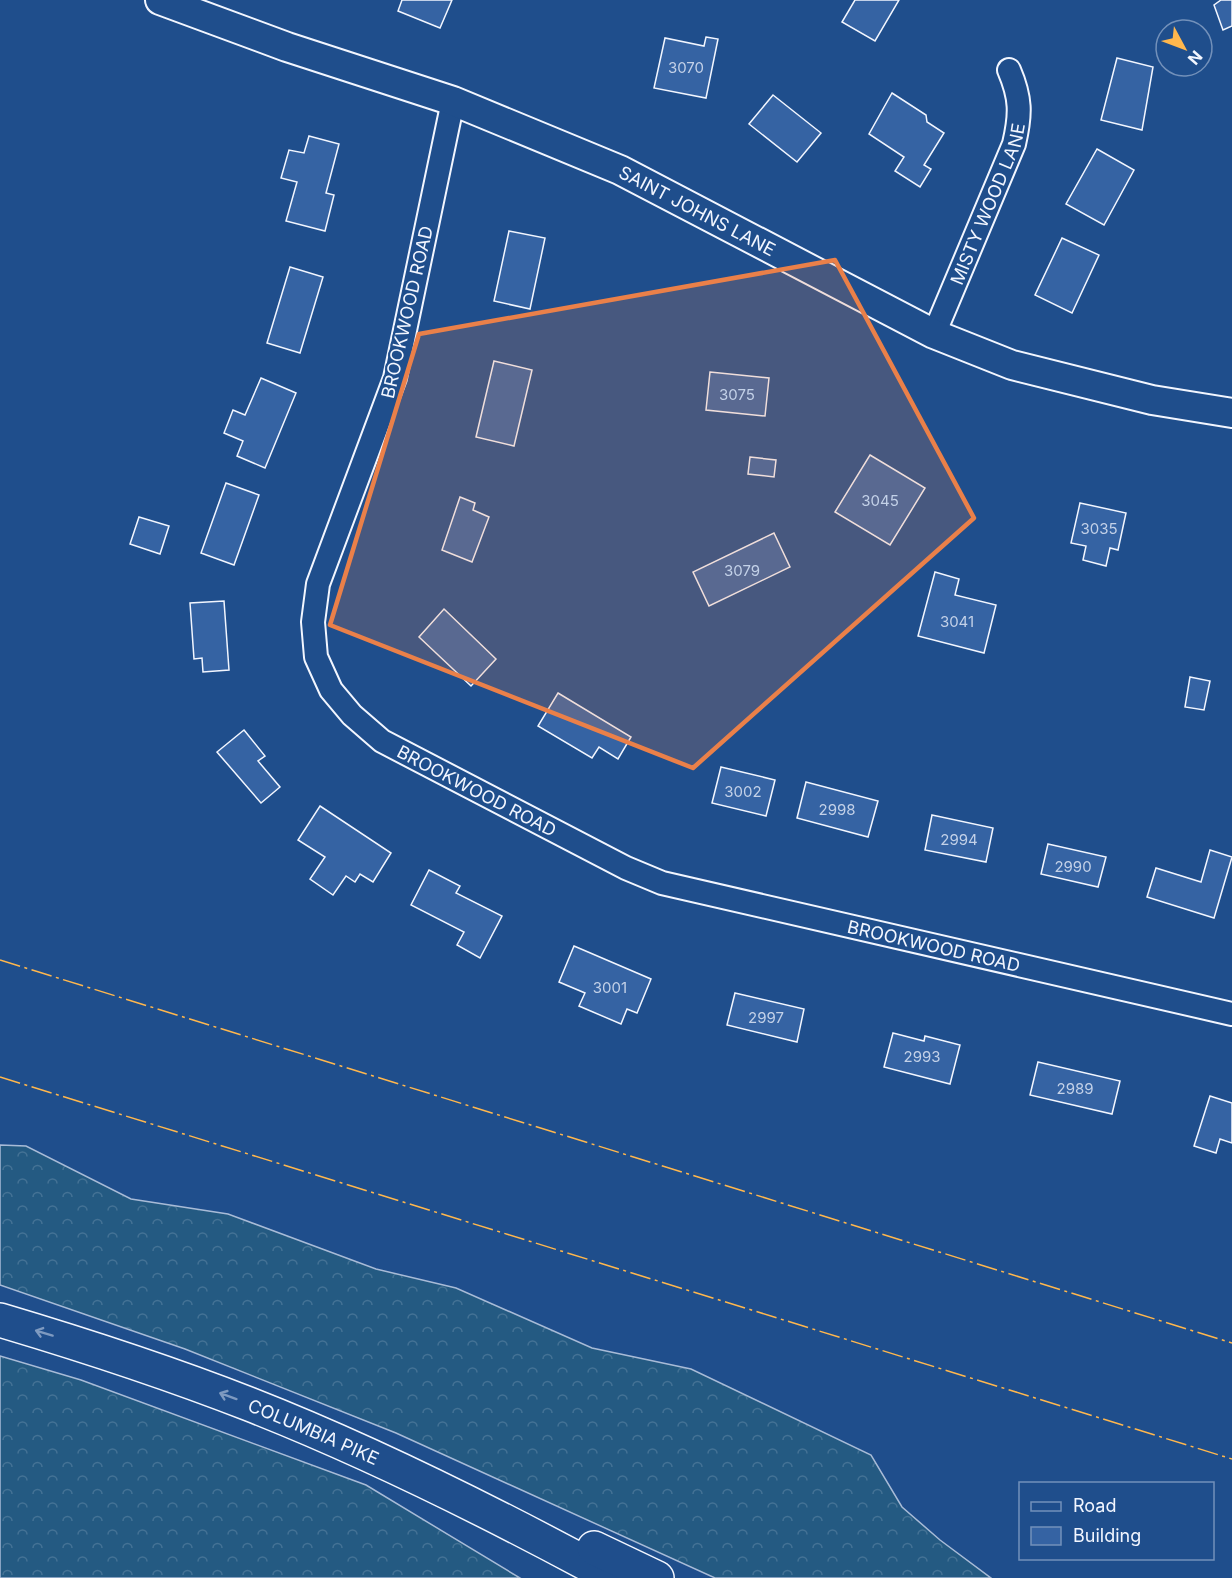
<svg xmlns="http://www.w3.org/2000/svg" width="1232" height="1578" font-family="Inter,sans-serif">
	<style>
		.forest { fill: url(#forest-crowns); stroke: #a8bbd7; stroke-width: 1.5 }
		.building { fill: #3563a3; stroke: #f2f6ff; stroke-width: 1.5 }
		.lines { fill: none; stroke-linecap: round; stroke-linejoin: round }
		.minor-casing { stroke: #f2f6ff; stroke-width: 26 }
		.tertiary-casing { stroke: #f2f6ff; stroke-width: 32 }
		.motorway-casing { stroke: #f2f6ff; stroke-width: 36 }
		.minor { stroke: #1f4e8c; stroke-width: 22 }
		.tertiary { stroke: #1f4e8c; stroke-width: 28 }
		.motorway { stroke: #1f4e8c; stroke-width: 33 }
		.power { stroke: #ffb74d; stroke-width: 1.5; stroke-dasharray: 21 4.5 3 4.5; stroke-linecap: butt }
		.oneway { stroke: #7e9ac0 }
		.marked { fill: #ea8049; fill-opacity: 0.2; stroke: #ea8049; stroke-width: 4.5; stroke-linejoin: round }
		.labels { text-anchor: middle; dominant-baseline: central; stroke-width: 4.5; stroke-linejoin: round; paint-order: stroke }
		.number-label { font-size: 15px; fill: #c3d1e8 }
		.street-label { font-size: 18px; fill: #f2f6ff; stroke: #1f4e8c }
	</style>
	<defs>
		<pattern id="forest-crowns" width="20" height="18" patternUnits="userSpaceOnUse" patternTransform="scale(1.5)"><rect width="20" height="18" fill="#245a82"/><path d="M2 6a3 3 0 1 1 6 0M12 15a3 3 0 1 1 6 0" fill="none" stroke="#447295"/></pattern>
	</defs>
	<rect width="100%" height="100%" fill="#1f4e8c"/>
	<g class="forest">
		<path d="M0,1145L26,1146L131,1199L228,1214L376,1269L456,1288L592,1348L691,1369L871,1455L902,1507L940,1540L991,1578H715L396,1433L185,1349L0,1285Z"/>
		<path d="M0,1356L81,1380L366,1485L520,1578H0Z"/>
	</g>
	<g class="building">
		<path d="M402,0H452L440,28L398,11Z"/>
		<path d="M855,0H899L875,41L842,22Z"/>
		<path d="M1221,0H1232V26L1223,30L1214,5Z"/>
		<path d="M706,37L718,39L706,98L654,88L665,38L704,46Z"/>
		<path d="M1117,58L1153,67L1142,130L1101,120Z"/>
		<path d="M892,93L926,115L927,122L944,133L924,165L931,169L920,187L895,171L904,157L869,134Z"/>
		<path d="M773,95L821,133L797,162L749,124Z"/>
		<path d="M309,136L339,144L326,193L334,195L325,231L286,221L297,182L281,178L289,150L304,153Z"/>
		<path d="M1097,149L1134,170L1104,225L1066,204Z"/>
		<path d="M509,231L545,238L530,309L494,301Z"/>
		<path d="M1062,238L1099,255L1072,313L1035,295Z"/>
		<path d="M290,267L323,277L300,353L267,343Z"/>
		<path d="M494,361L532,370L514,446L476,437Z"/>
		<path d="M710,372L769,378L765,416L706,410Z"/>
		<path d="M261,378L296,393L265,468L237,456L243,441L224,433L233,410L245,415Z"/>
		<path d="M870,455L925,488L890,545L835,512Z"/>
		<path d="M750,457L776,460L774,477L748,474Z"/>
		<path d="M226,483L259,495L234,565L201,553Z"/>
		<path d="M460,497L475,503L473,510L489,517L472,562L442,550Z"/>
		<path d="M1080,503L1126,513L1118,550L1110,548L1106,566L1083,560L1086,546L1071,543Z"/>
		<path d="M139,517L169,526L160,554L130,544Z"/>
		<path d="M774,533L790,567L709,606L693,572Z"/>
		<path d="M935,572L959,579L955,595L996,605L984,653L918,636Z"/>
		<path d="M224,601L229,670L203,672L202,658L194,659L190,603Z"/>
		<path d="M444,609L496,659L471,686L419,637Z"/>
		<path d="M1190,677L1210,681L1204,710L1185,707Z"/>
		<path d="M558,693L631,737L618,759L599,747L592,758L538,726Z"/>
		<path d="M244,730L265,756L258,761L280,787L261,803L217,752Z"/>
		<path d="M721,767L775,780L766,816L712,803Z"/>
		<path d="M806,782L878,801L868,837L797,818Z"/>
		<path d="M320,806L391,853L373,882L360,874L355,882L346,876L333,895L310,879L325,857L298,840Z"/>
		<path d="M932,815L993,828L986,862L925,850Z"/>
		<path d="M1048,844L1106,857L1098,887L1041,874Z"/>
		<path d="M1210,850L1232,857L1214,918L1147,897L1156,868L1201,882Z"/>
		<path d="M429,870L460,886L456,893L502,916L480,958L457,945L464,932L411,905Z"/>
		<path d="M574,946L651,979L637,1013L627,1009L621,1024L579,1006L585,993L559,982Z"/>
		<path d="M735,993L804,1009L797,1042L727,1025Z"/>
		<path d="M893,1033L924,1041L925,1036L960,1045L950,1084L884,1067Z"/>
		<path d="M1038,1062L1120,1081L1112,1114L1030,1095Z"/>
		<path d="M1210,1096L1232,1103V1143L1220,1139L1216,1153L1194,1146Z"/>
	</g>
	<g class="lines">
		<defs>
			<g id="minor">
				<path id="s1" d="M453,101L395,378L318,584L313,622L316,657L331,690L352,715L382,741L626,868L662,883L1232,1014"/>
				<path id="s2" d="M934,334L1014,144C1021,114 1021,98 1009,70"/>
			</g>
			<g id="tertiary">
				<path id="s3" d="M160,0L287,47L453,101L620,170L934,334L1012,365L1152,400L1232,413"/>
			</g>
			<g id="motorway">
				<path id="s4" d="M0,1320C84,1345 167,1372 249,1404C374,1453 495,1514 613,1578"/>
				<path d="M594,1548L657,1578"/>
			</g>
		</defs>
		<use href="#minor" class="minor-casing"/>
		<use href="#tertiary" class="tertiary-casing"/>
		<use href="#motorway" class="motorway-casing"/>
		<use href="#minor" class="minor"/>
		<use href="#tertiary" class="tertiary"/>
		<use href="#motorway" class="motorway"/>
		<g class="power">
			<path d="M0,960L1232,1343"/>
			<path d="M0,1077L1232,1459"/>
		</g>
	</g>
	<defs><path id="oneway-shaft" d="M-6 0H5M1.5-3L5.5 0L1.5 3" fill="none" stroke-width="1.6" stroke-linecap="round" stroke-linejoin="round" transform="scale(1.5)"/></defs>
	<g class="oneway">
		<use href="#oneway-shaft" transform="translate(44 1333) rotate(-163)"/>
		<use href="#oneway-shaft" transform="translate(228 1396) rotate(-160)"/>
	</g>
	<path class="marked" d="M835,260L974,518L693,768L330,625L419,334Z"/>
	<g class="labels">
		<g class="number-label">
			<text x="686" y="67">3070</text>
			<text x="737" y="394">3075</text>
			<text x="880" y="500">3045</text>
			<text x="1099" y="528">3035</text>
			<text x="742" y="570">3079</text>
			<text x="957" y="621">3041</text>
			<text x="743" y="791">3002</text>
			<text x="837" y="809">2998</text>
			<text x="959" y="839">2994</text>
			<text x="1073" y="866">2990</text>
			<text x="610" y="987">3001</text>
			<text x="766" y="1017">2997</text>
			<text x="922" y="1056">2993</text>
			<text x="1075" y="1088">2989</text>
		</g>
		<g class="street-label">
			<text stroke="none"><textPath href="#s2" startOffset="141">MISTY WOOD LANE</textPath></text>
			<text stroke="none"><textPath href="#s3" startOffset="578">SAINT JOHNS LANE</textPath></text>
			<text transform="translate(407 312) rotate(-77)">BROOKWOOD ROAD</text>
			<text stroke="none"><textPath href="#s1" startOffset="792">BROOKWOOD ROAD</textPath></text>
			<text stroke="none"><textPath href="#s1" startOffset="1278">BROOKWOOD ROAD</textPath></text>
			<text stroke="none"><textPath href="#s4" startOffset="333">COLUMBIA PIKE</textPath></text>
		</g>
	</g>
	<rect x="1019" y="1482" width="195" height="78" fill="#1f4e8c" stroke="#7391ba" stroke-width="1.5"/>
	<rect x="1031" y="1502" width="30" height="9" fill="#1f4e8c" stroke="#7391ba" stroke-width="1.5"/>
	<text x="1073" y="1512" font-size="18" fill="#f2f6ff">Road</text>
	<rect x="1031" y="1527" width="30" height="18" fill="#3563a3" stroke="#7391ba" stroke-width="1.5"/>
	<text x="1073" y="1542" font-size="18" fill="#f2f6ff">Building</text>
	<g transform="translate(1184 48) rotate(131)"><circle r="28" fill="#1f4e8c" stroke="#7391ba" stroke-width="1.5"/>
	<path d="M0-4.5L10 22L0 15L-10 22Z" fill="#ffb74d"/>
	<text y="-9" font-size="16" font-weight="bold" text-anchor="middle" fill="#f2f6ff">N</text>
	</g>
</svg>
